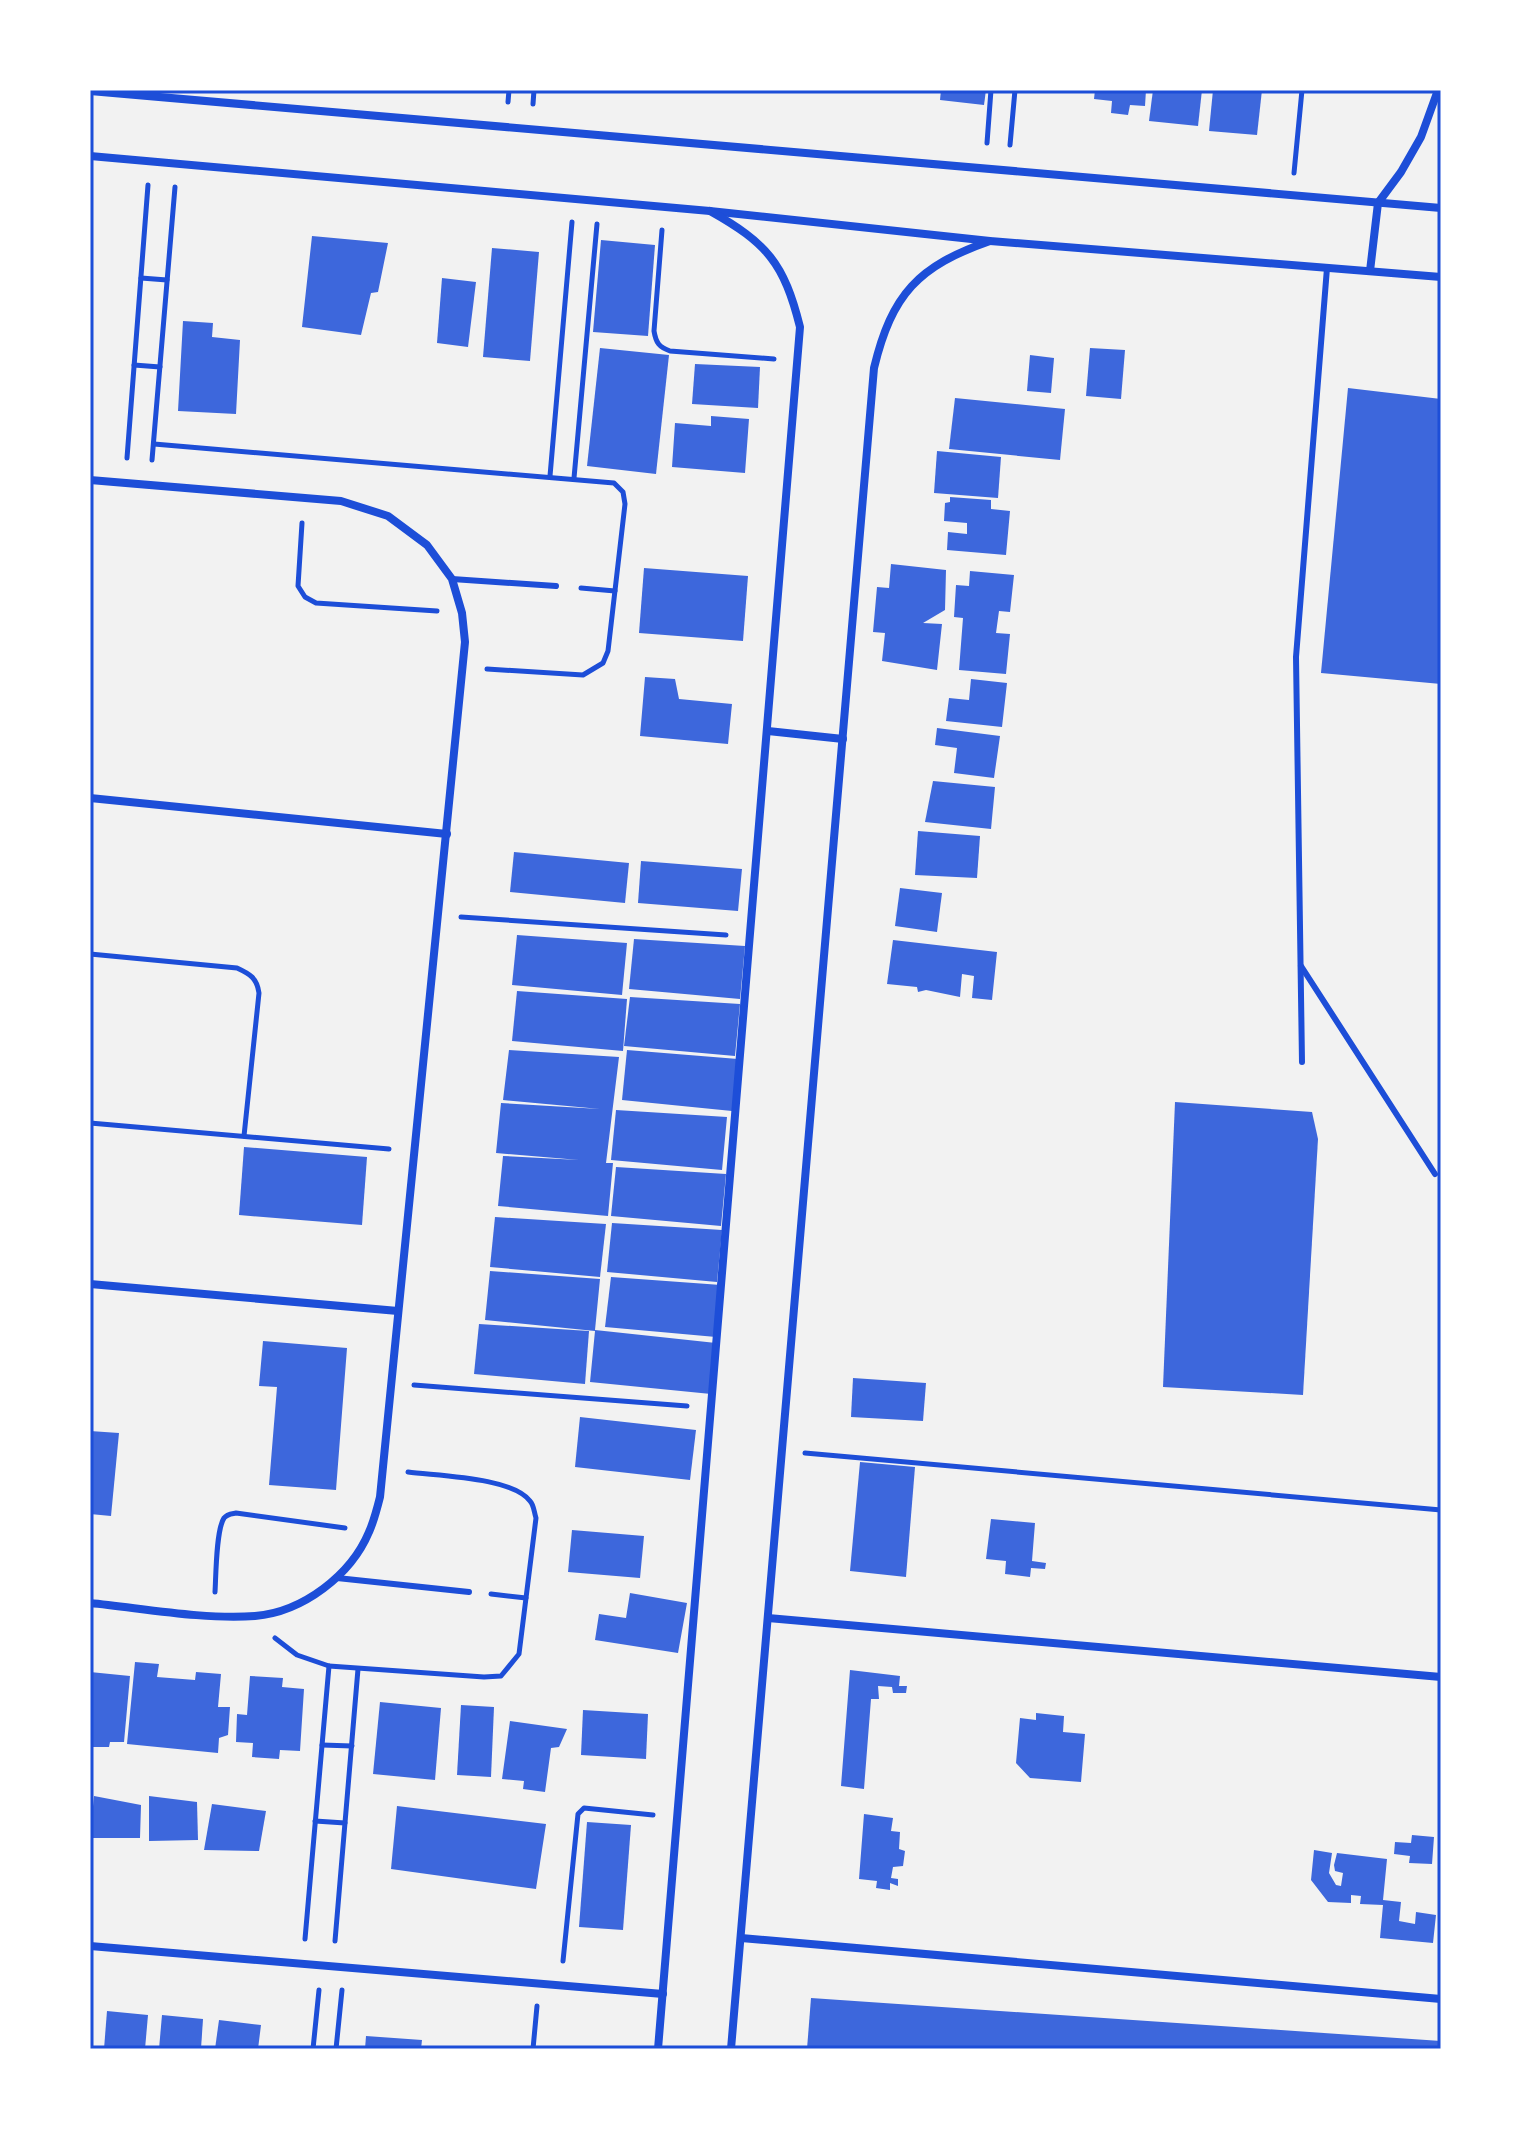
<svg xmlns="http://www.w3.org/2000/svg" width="1531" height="2139" font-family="'Noto Serif',serif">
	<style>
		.building { fill: #3d67dc }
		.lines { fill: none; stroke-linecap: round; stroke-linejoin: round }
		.path { stroke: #1d4ed8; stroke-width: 5 }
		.service { stroke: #1d4ed8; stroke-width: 6 }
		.minor { stroke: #1d4ed8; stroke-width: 8 }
		.neatline { fill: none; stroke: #1d4ed8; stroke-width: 3 }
	</style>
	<rect width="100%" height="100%" fill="#f2f2f2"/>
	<g class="building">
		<path d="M941,90H986L984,105L940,100Z"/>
		<path d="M1095,90H1146L1145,106L1130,105L1128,115L1111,113L1112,101L1094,99Z"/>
		<path d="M1153,90H1202L1198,126L1149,121Z"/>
		<path d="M1213,90H1262L1257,135L1209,131Z"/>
		<path d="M312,236L388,243L378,292L371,293L361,335L302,327Z"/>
		<path d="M601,240L655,245L648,336L593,332Z"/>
		<path d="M492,248L539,252L530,361L483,357Z"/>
		<path d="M442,278L476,282L468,347L437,343Z"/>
		<path d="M183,321L213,323L212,337L240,340L236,414L178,411Z"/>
		<path d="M600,348L669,355L656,474L587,466Z"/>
		<path d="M1090,348L1125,350L1121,399L1086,396Z"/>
		<path d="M1030,355L1054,358L1051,393L1027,391Z"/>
		<path d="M695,364L760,367L758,408L692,404Z"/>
		<path d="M1348,388L1441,399V684L1321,673Z"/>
		<path d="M955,398L1065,409L1060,460L949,449Z"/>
		<path d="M711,416L749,419L745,473L672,467L675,423L711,426Z"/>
		<path d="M937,451L1001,457L998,498L934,493Z"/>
		<path d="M950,497L991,500V509L1010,511L1006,555L947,550L948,532L967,534V523L944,521L945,503L950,502Z"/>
		<path d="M891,564L946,570L945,610L923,623L942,624L937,670L882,661L885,633L873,632L877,587L889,588Z"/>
		<path d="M644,568L748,576L743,641L639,633Z"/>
		<path d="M970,571L1014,575L1010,612L999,611L996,633L1010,634L1006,674L959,670L963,618L954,617L956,585L969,586Z"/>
		<path d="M645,677L675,679L679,699L732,704L728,744L640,736Z"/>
		<path d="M971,679L1007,683L1002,727L946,721L949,698L969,700Z"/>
		<path d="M937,728L1000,736L994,778L954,773L957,748L935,745Z"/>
		<path d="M933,781L995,787L991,829L925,822Z"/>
		<path d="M918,831L980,836L977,878L915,875Z"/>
		<path d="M514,852L629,863L625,903L510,892Z"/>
		<path d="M641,861L742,869L738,911L638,903Z"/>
		<path d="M900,888L942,893L937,932L895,926Z"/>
		<path d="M517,935L627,943L622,995L512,985Z"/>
		<path d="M634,939L745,946L740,999L629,989Z"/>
		<path d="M893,940L997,952L992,1000L972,998L974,976L962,974L960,997L926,990L918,992L917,987L887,984Z"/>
		<path d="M517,991L627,999L623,1051L512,1041Z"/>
		<path d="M630,997L740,1004L735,1056L624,1046Z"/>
		<path d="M509,1050L619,1057L606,1163H613L608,1216L498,1206L503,1156L579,1160L496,1153L501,1103L600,1109L503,1100Z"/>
		<path d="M627,1050L738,1059L732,1111L622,1100Z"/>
		<path d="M1175,1102L1312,1112L1318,1139L1303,1395L1163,1387Z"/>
		<path d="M616,1110L727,1117L722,1170L611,1160Z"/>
		<path d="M244,1147L367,1157L362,1225L239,1215Z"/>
		<path d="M616,1167L726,1174L721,1226L611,1216Z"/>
		<path d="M495,1217L606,1224L600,1277L490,1267Z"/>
		<path d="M612,1223L722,1230L717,1282L607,1272Z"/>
		<path d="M490,1271L600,1279L595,1330L716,1343L711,1394L590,1382L595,1331L485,1320Z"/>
		<path d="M611,1277L721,1285L716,1337L605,1327Z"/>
		<path d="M479,1324L589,1331L585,1384L474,1374Z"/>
		<path d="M263,1341L347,1348L336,1490L269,1485L277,1387L259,1386Z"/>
		<path d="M853,1378L926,1383L923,1421L851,1417Z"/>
		<path d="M580,1417L696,1430L690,1480L575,1467Z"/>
		<path d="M90,1431L119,1433L111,1516L90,1514Z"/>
		<path d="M860,1462L915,1467L906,1577L850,1571Z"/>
		<path d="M991,1519L1035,1523L1032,1561L1046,1563L1045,1569L1031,1568L1030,1577L1005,1574L1006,1561L986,1559Z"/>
		<path d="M572,1530L644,1536L640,1578L568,1572Z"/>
		<path d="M630,1593L687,1603L678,1653L595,1640L599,1614L626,1618Z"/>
		<path d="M135,1662L159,1664L157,1677L195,1680L196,1672L221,1674L218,1707H230L228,1735L219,1738L218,1753L127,1744Z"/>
		<path d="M850,1670L900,1676L899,1686H907L906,1693H893L892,1687L878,1686L879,1699H871L864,1789L841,1786Z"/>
		<path d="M90,1672L130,1676L124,1742H110L109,1747H90Z"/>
		<path d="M250,1676L283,1678L282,1687L304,1689L300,1751L280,1750L279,1759L252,1757L253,1743L236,1742L237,1714L247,1715Z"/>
		<path d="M380,1702L441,1708L435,1780L373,1774Z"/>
		<path d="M461,1705L494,1707L491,1777L457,1775Z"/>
		<path d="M583,1710L648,1714L646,1759L581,1755Z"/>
		<path d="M1036,1713L1064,1716L1063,1732L1085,1734L1081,1782L1030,1778L1016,1763L1020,1718L1036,1720Z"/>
		<path d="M510,1721L567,1729L559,1747L551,1748L545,1792L523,1789L524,1781L502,1779Z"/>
		<path d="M94,1796L141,1805L140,1838H90Z"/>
		<path d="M149,1796L197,1802L198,1840L149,1841Z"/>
		<path d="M212,1804L266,1811L259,1851L204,1850Z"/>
		<path d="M397,1806L546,1824L536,1889L391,1869Z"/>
		<path d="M864,1814L893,1818L891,1831L900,1832L899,1849L905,1851L903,1866L893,1867L891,1878L898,1879V1886L890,1883V1890L876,1888L877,1881L859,1879Z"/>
		<path d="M587,1822L631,1825L623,1930L579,1927Z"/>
		<path d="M1412,1835L1434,1837L1432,1864L1409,1863L1410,1856L1394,1854L1395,1842L1411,1843Z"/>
		<path d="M1314,1850L1332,1853L1329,1873L1336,1885L1341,1886L1343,1873L1335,1871L1334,1865L1337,1853L1387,1859L1383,1900L1401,1902L1399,1921L1415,1924L1416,1912L1436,1915L1433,1943L1380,1938L1383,1905L1360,1904L1361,1896L1351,1895V1903L1328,1902L1311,1880Z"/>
		<path d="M811,1998L1441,2041V2049H807Z"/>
		<path d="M107,2011L148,2015L145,2049H104Z"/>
		<path d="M162,2015L203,2019L201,2049H159Z"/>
		<path d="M219,2020L261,2025L258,2049H215Z"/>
		<path d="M366,2036L422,2040L421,2049H365Z"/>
	</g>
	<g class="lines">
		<g class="path">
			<path d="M508,102L509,90"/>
			<path d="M533,104L534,90"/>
			<path d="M987,143L991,90"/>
			<path d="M1010,145L1015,90"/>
			<path d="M1294,173L1302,90"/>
			<path d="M662,230L654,331C656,343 659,347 670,351L774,359"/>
			<path d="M141,278L167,280"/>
			<path d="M134,365L160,367"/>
			<path d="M154,444L614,483L623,492L625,504L608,651L603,663L583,675L487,669"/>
			<path d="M127,458L148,185"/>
			<path d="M152,460L175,187"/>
			<path d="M550,476L572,222"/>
			<path d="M574,478L597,224"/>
			<path d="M302,523L298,586L305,597L316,603L437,611"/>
			<path d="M581,588L615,591"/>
			<path d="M461,917L726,935"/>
			<path d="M90,954L237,968C250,974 257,978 259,993L244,1136"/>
			<path d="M90,1123L389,1149"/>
			<path d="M414,1385L687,1406"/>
			<path d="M805,1453L1441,1510"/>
			<path d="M215,1592C216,1576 216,1530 224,1518C227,1514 231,1514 236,1513L345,1528"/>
			<path d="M491,1594L526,1598"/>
			<path d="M275,1638L297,1655L329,1666L484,1677L501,1676L519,1654L536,1518C534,1512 534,1505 530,1501C512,1477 437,1476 408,1472"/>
			<path d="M322,1745L352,1746"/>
			<path d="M315,1821L345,1823"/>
			<path d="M305,1939L329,1666"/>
			<path d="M335,1941L358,1669"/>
			<path d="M563,1961L578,1814L584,1808L653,1815"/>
			<path d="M313,2049L319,1990"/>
			<path d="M336,2049L342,1990"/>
			<path d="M533,2049L537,2006"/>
		</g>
		<g class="service">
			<path d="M452,579L556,586"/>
			<path d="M1301,966L1435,1174"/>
			<path d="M1302,1062L1296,657L1327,268"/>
			<path d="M337,1578L469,1592"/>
		</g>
		<g class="minor">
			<path d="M90,91L1441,208"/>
			<path d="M90,156L710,211L990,241L1441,277"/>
			<path d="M1370,271L1378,203L1401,172L1421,137L1438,90"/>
			<path d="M90,480L341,501L388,516L427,545L452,579L462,613L465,642L380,1497C377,1509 374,1521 369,1532C351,1575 303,1612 255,1616C205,1620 141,1608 90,1603"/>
			<path d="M768,731L843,739"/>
			<path d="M90,798L447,834"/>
			<path d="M90,1284L398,1311"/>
			<path d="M768,1618L1441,1677"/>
			<path d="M741,1938L1441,1999"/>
			<path d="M90,1946L663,1994"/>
			<path d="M658,2049L800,327C784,263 767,243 710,211"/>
			<path d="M731,2049L874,368C892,294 918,266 990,241"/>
		</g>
	</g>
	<rect width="1531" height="2139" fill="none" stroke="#ffffff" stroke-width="184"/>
	<rect x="92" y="92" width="1347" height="1955" class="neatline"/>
</svg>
